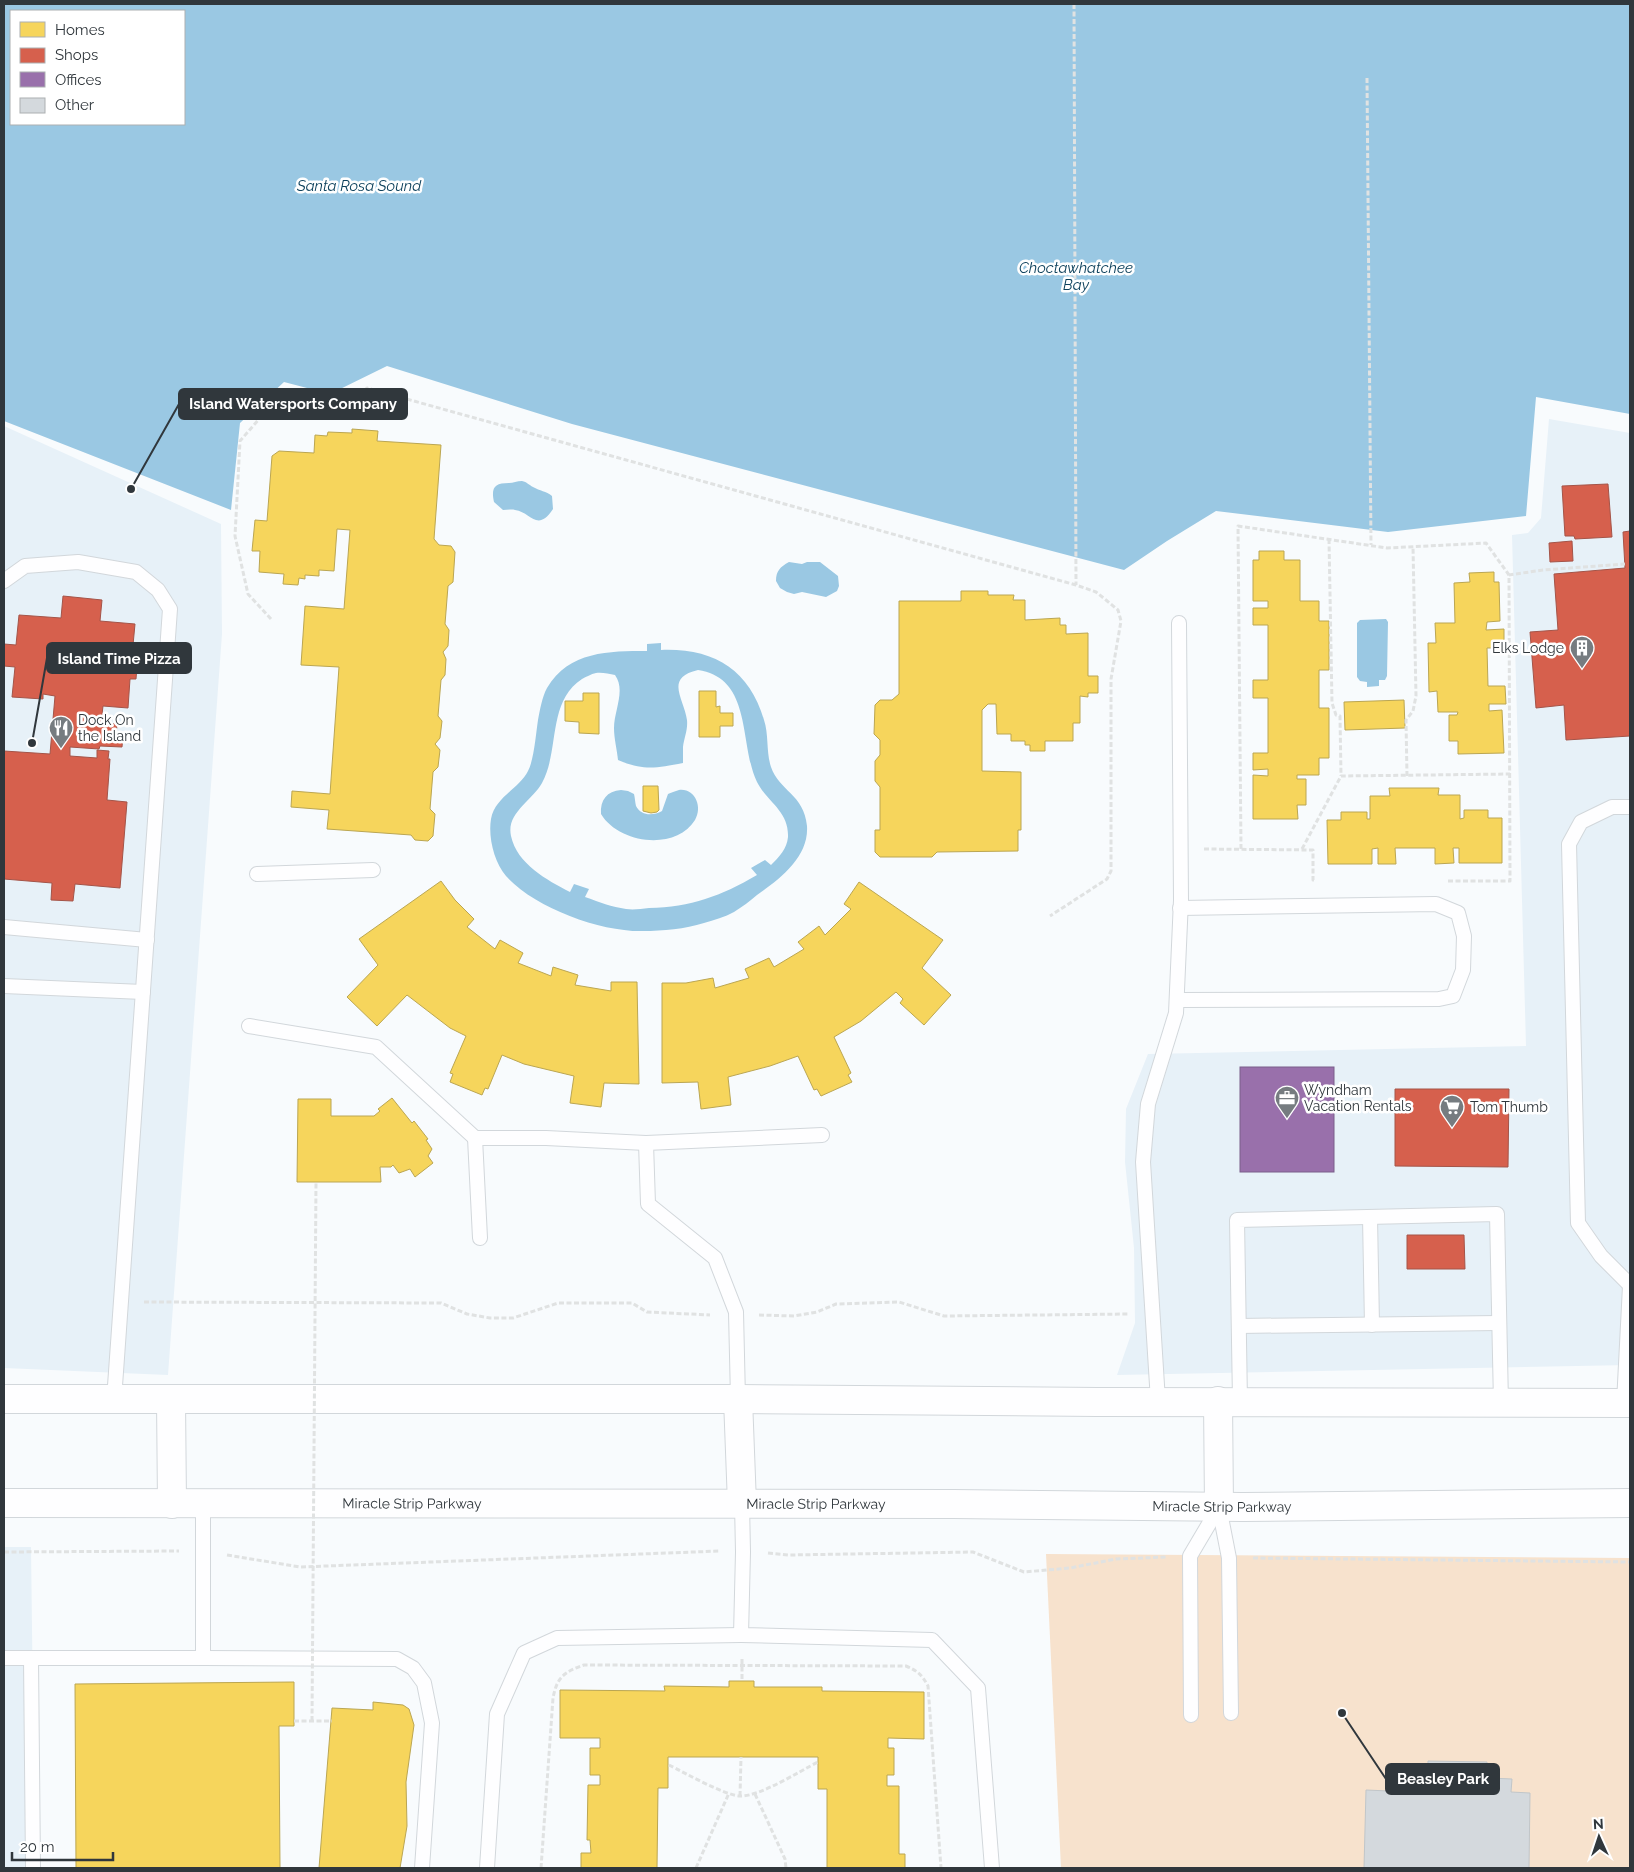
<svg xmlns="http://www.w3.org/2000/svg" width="1634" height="1872" font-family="Raleway,sans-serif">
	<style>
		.built { fill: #e7f1f8 }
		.green { fill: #f7e2cd }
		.water { fill: #9ac8e3; fill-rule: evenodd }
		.homes { fill: #f6d55c; stroke: #bba652 }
		.shops { fill: #d6604d; stroke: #a45448 }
		.offices { fill: #9970ab; stroke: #7a5f8a }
		.building { fill: #d4d9dd; stroke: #c1c6c9 }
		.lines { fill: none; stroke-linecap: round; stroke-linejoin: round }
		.service-casing { stroke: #d2d7db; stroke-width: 16 }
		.trunk-casing { stroke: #d2d7db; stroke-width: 30 }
		.path { stroke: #e0e2e2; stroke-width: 3; stroke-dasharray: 5 2.5; stroke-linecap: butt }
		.service { stroke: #fefeff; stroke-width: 14 }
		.trunk { stroke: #fefeff; stroke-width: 28 }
		.path-bridge { stroke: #e0e2e2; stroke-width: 3; stroke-dasharray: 5 2.5; stroke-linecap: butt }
		.labels { text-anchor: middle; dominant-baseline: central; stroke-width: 5; stroke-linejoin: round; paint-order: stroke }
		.poi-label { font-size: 14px; fill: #30373c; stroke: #fff; text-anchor: start }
		.street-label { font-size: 14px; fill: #30373c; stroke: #fff }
		.water-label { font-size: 15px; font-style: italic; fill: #0d415c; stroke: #fff }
		.leader { fill: none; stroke: #30373c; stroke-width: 2 }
		.callout-dot { fill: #30373c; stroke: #fff; stroke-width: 2 }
		.callout { fill: #30373c; stroke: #30373c; stroke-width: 2 }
		.callout-label { font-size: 15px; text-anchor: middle; font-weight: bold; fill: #fff }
	</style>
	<rect width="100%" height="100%" fill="#f8fbfd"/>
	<g class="built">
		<path d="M1549,419L1630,433V1365L1117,1375L1135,1323L1134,1248L1125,1162L1126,1109L1148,1054L1526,1046L1512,535L1528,533L1541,518Z"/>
		<path d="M4,426L221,524L222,634L168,1375L4,1368Z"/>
		<path d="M4,1547H31L35,1868H4Z"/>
	</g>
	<path class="green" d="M1046,1554L1630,1558V1868H1061Z"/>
	<g class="water">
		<path d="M4,4H1630V414L1536,397L1526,516L1388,532L1216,511L1167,541L1124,570L572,424L387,366L330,394L284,382L240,423L231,510L4,421ZM184,11V124H11V11Z"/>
		<path d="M522,481C527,482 529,485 533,487C540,491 546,491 552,496L553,509C537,533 531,512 515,510C512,509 507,510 503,510L494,502C491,488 494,483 509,483C513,483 517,481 522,481Z"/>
		<path d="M789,562L802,564L807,562H820L838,576L839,586L837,591L826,597L802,592L794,594L787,592L780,588L776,581C776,571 780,567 789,562Z"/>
		<path d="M1386,619L1388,622L1387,676L1385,680H1379V686L1367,687V682L1360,681L1357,677V623L1360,620Z"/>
		<path d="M661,643V650C713,648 749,669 764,720C769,735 766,752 771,767C779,791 804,794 807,826C809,857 780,879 757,895C750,901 742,907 734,912C725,917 714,920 704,923C685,929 663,931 643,931C601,932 535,908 506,876C494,862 488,837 491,819C495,797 519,789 528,771C534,760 536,733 538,720C540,710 542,697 547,688C569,651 609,651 647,651V644ZM698,670C753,678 739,745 757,782C767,802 789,811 788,837C787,849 779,857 771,865L765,860L751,868L757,875C721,896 691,907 649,908C641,909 633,910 626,909C612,907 599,902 585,897L589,889L574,884L570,892C547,880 517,864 511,836C506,813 532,801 542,783C560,750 547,702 582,679C586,677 591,674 596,673C602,672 609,674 615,675C626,690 614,711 614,728C614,739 617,749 618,760C644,771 656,768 683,763C683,758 683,752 683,747C684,738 688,730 687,720C684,698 664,678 698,670Z"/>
		<path d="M621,790L628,791L634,794C635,798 635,802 636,806C641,816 653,816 662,811L668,794C671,793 675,791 679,790C695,788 703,807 695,820C676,851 619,844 601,814C600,800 607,791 621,790Z"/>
	</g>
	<g class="homes">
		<path d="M352,429L378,431L377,441L441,445L434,539L439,545L451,546L455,552L453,582L448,586L445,624L449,630L448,646L443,652L446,659L445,675L441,680L438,716L442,721L440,738L435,744L440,750L438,767L433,772L430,809L435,814L433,836L428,841L415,840L411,835L327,829L329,810L291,807L292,791L330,794L339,667L301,665L305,606L344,609L350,530L337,529L334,571L319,570V576L305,575V579L299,578L298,585L283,584L284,574L259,572L260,551H252L255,520L267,521L272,456L279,451L314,453L315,435L327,436L328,432L352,433Z"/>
		<path d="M1259,551H1284V560H1300V601H1319V621H1329V670H1319V708H1329V758H1319V775H1297V779H1306V805H1297L1298,819H1253V775L1268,776V769L1253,770V753H1268V698H1253V680H1268V625H1253V608H1268V601H1253V560H1259Z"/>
		<path d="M1494,572V582H1499L1500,621L1487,622L1486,630L1504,629V648H1487L1488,686H1505L1506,704H1489V711L1502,710L1504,753L1458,754V741H1449V715H1457L1458,712H1438L1437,691L1429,692L1428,643H1436L1435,623H1455L1454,583L1470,582L1469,573Z"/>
		<path d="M961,591H988V595H1014L1013,600H1025V620L1060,618V625H1066V634L1088,633V676H1098V693H1088V697L1080,696V723H1073V741H1045V751H1030V745H1025V741H1011V734H997L996,704H988L982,710V771L1021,772V830H1018V851L937,852L932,857H880L875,852V830H880V787L875,781V761L880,755V740L874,734L875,705L880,700H892L899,694V601H961Z"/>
		<path d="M699,691H716V707L720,706V713H733V726H720V737H699Z"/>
		<path d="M583,693H599V734L579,733V722L565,721V701H583Z"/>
		<path d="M1404,700L1405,728L1345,730L1344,702Z"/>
		<path d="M643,786H658L659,810L657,812L651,813L643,811Z"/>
		<path d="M1389,788H1439L1438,795H1460V819L1464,818V810H1488V818H1502V863H1459V848H1453L1454,863L1435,864V848H1395L1396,864H1378V848L1372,849V864H1328L1327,820H1341V812H1367V819H1370V796H1390Z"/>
		<path d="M441,881L455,900L474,919L467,927L495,949L500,940L523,953L518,963L551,976L553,967L578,975L575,985L611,991V982H637L639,1084L604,1083L601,1107L570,1103L574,1076L524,1064L502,1055L488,1089L485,1088L482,1095L450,1082L453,1074L450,1073L466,1036L450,1028L407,995L377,1026L347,997L378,965L359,939Z"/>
		<path d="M859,882L943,940L922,968L951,995L924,1025L900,1003L903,999L896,992L861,1021L834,1037L851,1073L848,1075L852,1082L821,1096L817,1089L814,1090L798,1056L770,1066L728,1077L731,1105L701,1109L698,1082L662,1083V983H686L713,978L715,988L749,978L745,969L769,958L774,967L804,949L798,942L819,926L825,935L851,909L844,904Z"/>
		<path d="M392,1098L412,1123L414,1121L428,1139L426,1140L432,1149L428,1156L433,1163L415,1177L410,1169L399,1173L393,1165L391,1167H380L381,1182H297L298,1099H331V1116H374L380,1111L378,1109Z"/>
		<path d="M729,1681H754V1687H822V1691L924,1692V1739L888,1738V1748H894V1775H887V1786H899V1854H905V1868H827V1789H818V1757H668V1788H658L657,1868H581V1853H591L590,1840H587L588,1785H600V1775H590V1748H600V1738H560V1690L665,1691L664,1686L729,1687Z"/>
		<path d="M294,1682V1726H279L280,1868H76L75,1684Z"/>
		<path d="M373,1702L403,1705L409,1709L414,1725L406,1782L407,1826L400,1868H319L332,1708L373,1710Z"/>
	</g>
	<g class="shops">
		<path d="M1608,484L1612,537L1575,539L1574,536H1565L1562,486Z"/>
		<path d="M1630,531V736L1566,740L1564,705L1536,708L1530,632L1558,630L1554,574L1625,568L1623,532Z"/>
		<path d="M1572,541L1573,561L1550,562L1549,543Z"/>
		<path d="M63,596L102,600L100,621L135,624L131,666H137L136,679H130L128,708L103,706L101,723L117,724L116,736H123L122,747L100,746L99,749L70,747V756L97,758V750L109,751L108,759H110L107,800L127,802L120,888L75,884L73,901L51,900L52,883L4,879V751L50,754L55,696L43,694V699L12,697L15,667L4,666V644L16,645L19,615L61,618Z"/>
		<path d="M1395,1089H1509L1508,1167L1395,1166Z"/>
		<path d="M1407,1235H1464L1465,1269H1407Z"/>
	</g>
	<rect class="offices" x="1240" y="1067" width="94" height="105"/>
	<path class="building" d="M1428,1761L1487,1762V1792H1489V1778L1512,1779L1511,1792L1530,1793L1529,1868H1364L1366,1790L1389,1791V1777L1418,1778V1791H1427Z"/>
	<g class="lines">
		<defs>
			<g id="service">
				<path d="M4,581L25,566L78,562L136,572L158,590L170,609L114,1400"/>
				<path d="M1630,807H1612L1581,822L1569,844L1578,1223L1601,1256L1630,1285"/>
				<path d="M257,874L373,870"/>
				<path d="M4,927L147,940"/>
				<path d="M4,986L143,992"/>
				<path d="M1177,1000L1439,999L1453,996L1463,970L1464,936L1458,913L1436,904L1180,908"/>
				<path d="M249,1026L376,1047L475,1138"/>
				<path d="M1370,1217L1372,1325"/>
				<path d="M480,1238L475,1138H546L646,1143"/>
				<path d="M1239,1326L1499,1323"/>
				<path d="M738,1399L736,1312L715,1258L648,1204L646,1143L822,1135"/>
				<path d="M1158,1401L1143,1162L1148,1104L1176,1013L1181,900L1179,623"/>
				<path d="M1240,1401L1237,1220L1497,1214L1501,1403"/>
				<path d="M1624,1403L1630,1286"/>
				<path d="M742,1504L743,1552L741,1635L932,1640L978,1688L992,1868"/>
				<path d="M1219,1507L1229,1558L1231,1713"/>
				<path d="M4,1658H203V1504"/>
				<path d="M31,1658L33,1868"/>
				<path d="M203,1658L397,1659L413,1668L424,1683L432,1723L422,1868"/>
				<path d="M1191,1715L1190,1556L1219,1507"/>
				<path d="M487,1868L497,1714L524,1653L557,1638L741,1635"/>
			</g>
			<g id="trunk">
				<path d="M4,1399H738L1098,1402L1630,1403"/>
				<path d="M738,1399L742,1504"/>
				<path d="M171,1400L172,1504"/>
				<path d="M1218,1401L1219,1507"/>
				<path id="s1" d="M4,1503L953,1504L1243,1507L1630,1503"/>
			</g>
		</defs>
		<use href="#service" class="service-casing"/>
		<use href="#trunk" class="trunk-casing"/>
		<g class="path">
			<path d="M1074,4L1076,585"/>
			<path d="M1367,78L1371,545"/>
			<path d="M1329,539L1332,703L1336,715L1340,716L1341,776"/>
			<path d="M271,619L248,594L235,536L240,441L273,403C314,413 334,422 367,388L1076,585L1096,592L1106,600L1118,610L1121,621L1111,679V871L1107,879L1050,916"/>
			<path d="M1407,776L1406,720L1413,711L1416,696L1413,547"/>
			<path d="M1204,849L1313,850V880H1314"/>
			<path d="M1241,849L1238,526L1387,548L1486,543L1509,575"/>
			<path d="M1302,849L1341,776L1510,774"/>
			<path d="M1448,881H1510L1509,575L1543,570L1625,564"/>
			<path d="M144,1302L441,1303L467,1314L490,1318H513L558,1303H632L647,1312L710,1315"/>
			<path d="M759,1315L794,1316L817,1312L836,1304L899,1302L944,1316L1128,1314"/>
			<path d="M4,1552L179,1551"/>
			<path d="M768,1553L788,1555L973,1552L1024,1572L1070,1568L1116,1559L1167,1557"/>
			<path d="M227,1555L300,1567L720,1551"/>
			<path d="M1253,1558L1630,1562"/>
			<path d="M742,1659V1681"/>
			<path d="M294,1721H332"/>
			<path d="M669,1765C685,1773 724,1795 740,1796C759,1797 800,1771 818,1762"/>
			<path d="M755,1794L785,1859L786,1868"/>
			<path d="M740,1796L741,1757"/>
			<path d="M541,1868L553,1698C557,1677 564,1672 584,1665L906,1666C918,1671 922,1675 928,1686L941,1868"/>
			<path d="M696,1868L729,1793"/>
		</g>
		<use href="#service" class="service"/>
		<use href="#trunk" class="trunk"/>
		<path class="path-bridge" d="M312,1721L316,1182"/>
	</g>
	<defs>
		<symbol id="building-pin" viewBox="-11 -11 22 30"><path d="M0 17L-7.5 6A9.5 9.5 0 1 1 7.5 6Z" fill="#767c80" stroke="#fff"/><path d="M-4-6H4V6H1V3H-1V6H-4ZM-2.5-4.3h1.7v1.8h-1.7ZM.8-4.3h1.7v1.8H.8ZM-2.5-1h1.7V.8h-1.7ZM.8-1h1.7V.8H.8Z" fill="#fff"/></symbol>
		<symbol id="restaurant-pin" viewBox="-11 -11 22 30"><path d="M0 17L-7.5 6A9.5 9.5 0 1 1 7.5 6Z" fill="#767c80" stroke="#fff"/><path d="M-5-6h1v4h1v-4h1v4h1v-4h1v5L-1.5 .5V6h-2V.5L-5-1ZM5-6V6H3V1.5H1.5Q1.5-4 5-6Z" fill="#fff"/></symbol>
		<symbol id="office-pin" viewBox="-11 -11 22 30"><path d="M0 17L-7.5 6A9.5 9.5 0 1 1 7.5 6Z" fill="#767c80" stroke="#fff"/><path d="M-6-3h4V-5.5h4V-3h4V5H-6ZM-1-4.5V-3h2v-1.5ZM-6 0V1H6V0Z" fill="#fff"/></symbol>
		<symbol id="supermarket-pin" viewBox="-11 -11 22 30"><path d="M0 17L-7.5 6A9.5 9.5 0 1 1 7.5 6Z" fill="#767c80" stroke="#fff"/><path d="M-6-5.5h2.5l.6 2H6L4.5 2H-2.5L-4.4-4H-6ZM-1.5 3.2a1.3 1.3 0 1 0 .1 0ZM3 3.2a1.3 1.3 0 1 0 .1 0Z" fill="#fff"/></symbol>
	</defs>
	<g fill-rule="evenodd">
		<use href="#building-pin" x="1568" y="634" width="28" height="38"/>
		<use href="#restaurant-pin" x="47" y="714" width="28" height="38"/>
		<use href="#office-pin" x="1273" y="1084" width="28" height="38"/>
		<use href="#supermarket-pin" x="1438" y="1093" width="28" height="38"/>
	</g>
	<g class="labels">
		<g class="poi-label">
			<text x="1564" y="648" text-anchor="end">Elks Lodge</text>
			<text x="78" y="720">Dock On<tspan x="78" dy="16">the Island</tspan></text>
			<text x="1304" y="1090">Wyndham<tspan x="1304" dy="16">Vacation Rentals</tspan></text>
			<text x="1470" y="1107">Tom Thumb</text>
		</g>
		<g class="street-label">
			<text stroke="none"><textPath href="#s1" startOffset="408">Miracle Strip Parkway</textPath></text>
			<text stroke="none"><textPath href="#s1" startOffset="812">Miracle Strip Parkway</textPath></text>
			<text stroke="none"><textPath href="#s1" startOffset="1218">Miracle Strip Parkway</textPath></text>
		</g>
		<g class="water-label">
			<text x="359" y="186">Santa Rosa Sound</text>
			<text x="1076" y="268">Choctawhatchee<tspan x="1076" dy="17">Bay</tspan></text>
		</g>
	</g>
	<path class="leader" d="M131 489L179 404M32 743L47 658M1342 1713L1386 1779"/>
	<g class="callout-dot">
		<circle cx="131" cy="489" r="5"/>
		<circle cx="32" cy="743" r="5"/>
		<circle cx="1342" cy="1713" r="5"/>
	</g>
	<g class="callout">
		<rect x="179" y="389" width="228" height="30" rx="5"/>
		<rect x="47" y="643" width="144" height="30" rx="5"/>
		<rect x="1386" y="1764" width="113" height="30" rx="5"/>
	</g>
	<g class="callout-label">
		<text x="293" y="409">Island Watersports Company</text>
		<text x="119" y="664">Island Time Pizza</text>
		<text x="1443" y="1784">Beasley Park</text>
	</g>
	<rect width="1634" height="1872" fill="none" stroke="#30373c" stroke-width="10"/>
	<rect x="10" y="10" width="175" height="115" fill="#ffffff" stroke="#acafb1"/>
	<rect x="20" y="22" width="25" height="15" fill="#f6d55c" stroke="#acafb1"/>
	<text x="55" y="35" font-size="15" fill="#30373c">Homes</text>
	<rect x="20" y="48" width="25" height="15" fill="#d6604d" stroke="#acafb1"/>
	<text x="55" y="60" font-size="15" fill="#30373c">Shops</text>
	<rect x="20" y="72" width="25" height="15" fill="#9970ab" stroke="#acafb1"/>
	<text x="55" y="85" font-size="15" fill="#30373c">Offices</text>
	<rect x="20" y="98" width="25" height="15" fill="#d4d9dd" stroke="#acafb1"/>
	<text x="55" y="110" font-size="15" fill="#30373c">Other</text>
	<g transform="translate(1599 1837) rotate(357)" stroke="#ffffff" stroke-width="4" paint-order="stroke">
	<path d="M0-4L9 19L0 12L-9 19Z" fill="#30373c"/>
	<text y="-8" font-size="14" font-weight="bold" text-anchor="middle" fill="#30373c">N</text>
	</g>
	<path d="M12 1852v8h101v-8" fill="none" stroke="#30373c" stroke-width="2.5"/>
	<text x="20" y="1852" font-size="15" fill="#30373c" stroke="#ffffff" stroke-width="4" paint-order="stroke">20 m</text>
</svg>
